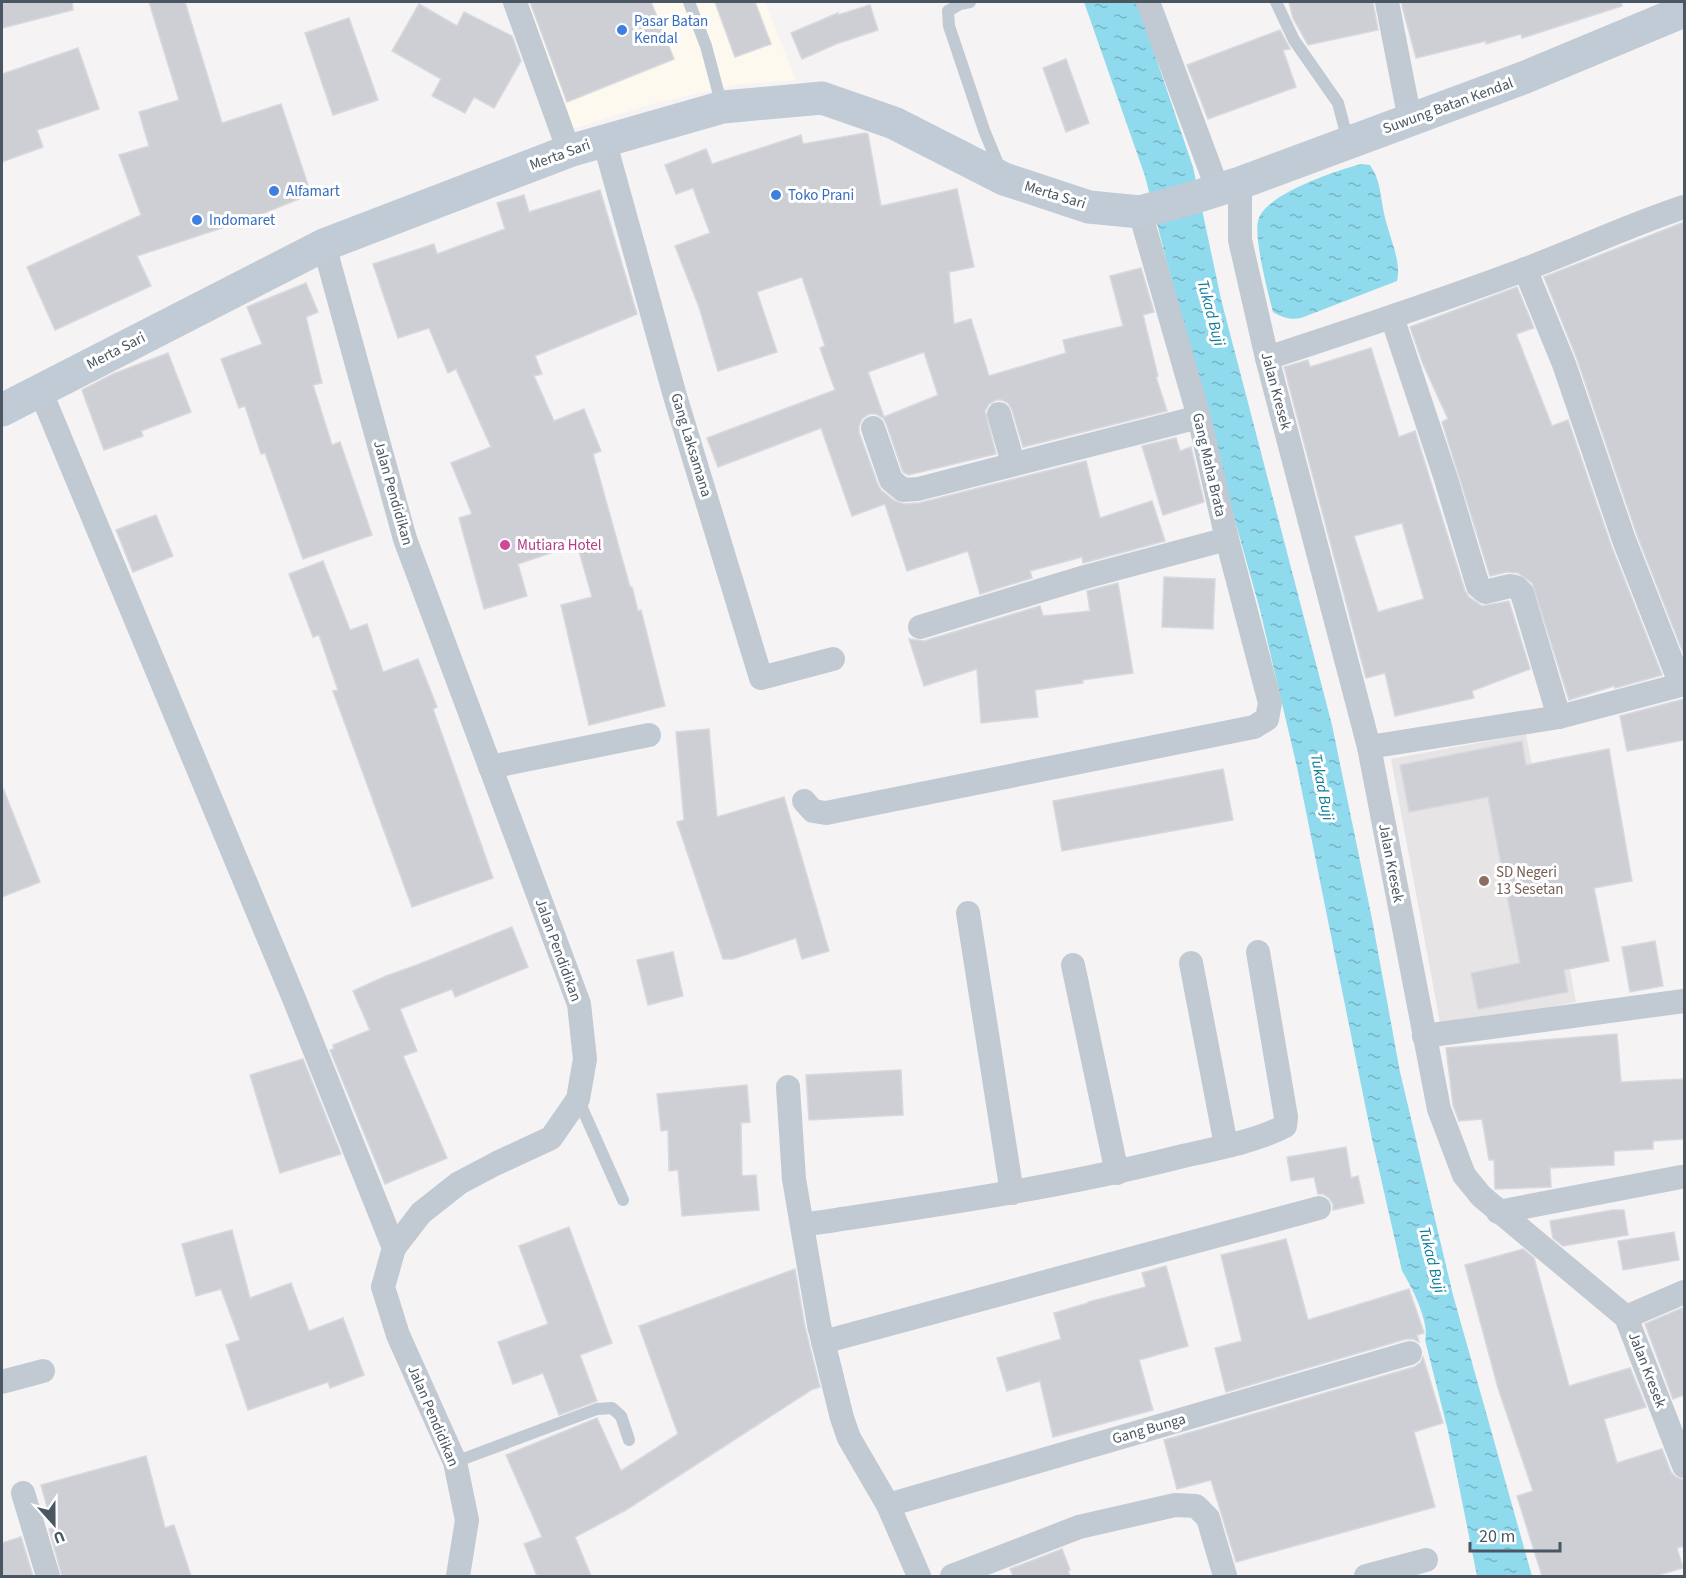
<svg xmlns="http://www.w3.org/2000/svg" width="1686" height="1578" font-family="'Source Sans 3',sans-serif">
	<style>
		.commercial { fill: #fdf9ef }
		.education { fill: #e6e4e5 }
		.water { fill: url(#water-ripples) }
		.building { fill: #cdcfd5; stroke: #d7d9de; stroke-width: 1.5; fill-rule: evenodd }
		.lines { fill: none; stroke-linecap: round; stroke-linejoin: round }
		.lane { stroke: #c1cad2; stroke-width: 12 }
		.street { stroke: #c1cad2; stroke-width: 24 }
		.secondary { stroke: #c1cbd6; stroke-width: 33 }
		.shop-dot { fill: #3f7fe0; stroke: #fff; stroke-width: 2 }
		.hotel-dot { fill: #d1479c; stroke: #fff; stroke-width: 2 }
		.education-dot { fill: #8d6e63; stroke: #fff; stroke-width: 2 }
		.labels { text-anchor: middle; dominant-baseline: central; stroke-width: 6; stroke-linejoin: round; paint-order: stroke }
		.shop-label { font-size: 15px; fill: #366cbe; stroke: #fff; text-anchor: start }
		.street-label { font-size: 15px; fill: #4a5661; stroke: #fff }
		.hotel-label { font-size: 15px; fill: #b23c85; stroke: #fff; text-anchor: start }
		.education-label { font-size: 15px; fill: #785e54; stroke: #fff; text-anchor: start }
		.water-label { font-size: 16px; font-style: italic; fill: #0c7c9b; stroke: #fff }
	</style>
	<defs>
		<pattern id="water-ripples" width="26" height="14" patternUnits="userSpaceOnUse" patternTransform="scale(1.5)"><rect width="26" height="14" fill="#90daee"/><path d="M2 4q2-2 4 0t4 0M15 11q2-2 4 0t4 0" fill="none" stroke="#78b4c4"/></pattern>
	</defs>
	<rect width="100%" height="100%" fill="#f5f3f3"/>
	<path class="commercial" d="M519,2H765L796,80L740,84L652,104L569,130Z"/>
	<path class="education" d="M1526,734L1576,1002L1441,1028L1391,759Z"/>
	<g class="water">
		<path d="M1084,2H1137L1193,167L1221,299L1332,725L1372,919L1400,1072L1453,1295L1532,1576H1477L1448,1431L1425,1340C1430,1323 1412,1287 1402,1271L1372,1139L1297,767L1260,610L1205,413L1145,176Z"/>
		<path d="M1361,164L1370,165C1381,181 1380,195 1384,213C1388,235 1402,260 1397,281L1301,318C1290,320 1283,318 1273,312C1268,293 1254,239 1258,221C1264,194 1336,171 1361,164Z"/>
	</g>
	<g class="building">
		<path d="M2,2H72L73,10L2,28Z"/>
		<path d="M149,2H185L222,123L281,104L311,194L252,218L137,256L151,286L55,330L27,267L141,215L119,155L149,146L139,112L179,100Z"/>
		<path d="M530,2H651L674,59L567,102Z"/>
		<path d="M715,2H755L771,44L735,57Z"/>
		<path d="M1289,2H1373L1378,30L1308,45L1293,18Z"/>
		<path d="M1401,2H1621L1622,6L1522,38L1521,34L1486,44V41L1416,58Z"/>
		<path d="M419,4L457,26L464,12L512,36L521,61L494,108L474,97L465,113L432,96L441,79L392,51Z"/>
		<path d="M870,5L878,30L836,44L802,59L791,33L838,13V15Z"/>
		<path d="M349,18L378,100L333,115L305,33Z"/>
		<path d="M1280,30L1290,49L1283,50L1296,87L1208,119L1187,65Z"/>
		<path d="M78,48L99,109L37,130L43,147L2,162V74Z"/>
		<path d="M1066,59L1089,123L1066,132L1043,68Z"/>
		<path d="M865,133L868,134L881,206L957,189L974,267L949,272L954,324L971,319L989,376L1066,353L1063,340L1123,326L1110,276L1141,268L1154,312L1143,315L1158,376L1156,377L1167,411L1023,447L1012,410L1008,403L1002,400H996L989,404L985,411L996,454L908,475L903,472L886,423L883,418L876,414H869L862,419L859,426V432L878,485L881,490L895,501L904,504L919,503L1086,461L1100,518L1152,501L1165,541L1083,563L1082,557L1030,571L1032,578L980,594L968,551L907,571L885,504L852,516L821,428L718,467L707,438L835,390L820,348L825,346L802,277L757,292L777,352L718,371L699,307L675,246L710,233L693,188L676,194L665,165L706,149L712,164L801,135L803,144ZM924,352L938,395L884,417L868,372Z"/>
		<path d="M600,190L637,314L535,356L542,374L534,376L554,421L584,409L601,451L593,454L630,587H632L638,611L641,610L665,706L589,725L561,605L592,597L577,544L518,564L527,596L484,609L459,518L472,514L451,463L491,447L456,369L448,373L429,328L398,338L373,264L434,244L437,254L505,229L497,203L524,195L529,212Z"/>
		<path d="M1684,222V655L1637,535L1577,359L1544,277Z"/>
		<path d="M306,283L318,312L306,317L322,383L313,385L332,445L340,442L372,535L303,559L265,453L261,454L245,406L239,408L221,359L262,344L247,307Z"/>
		<path d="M1517,287L1534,328L1516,334L1552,426L1568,420L1611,545L1662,675L1615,688L1614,686L1569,700L1532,583L1518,573L1507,572L1490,576L1442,422L1448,419L1423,364L1410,327Z"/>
		<path d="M1371,348L1399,437L1415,431L1465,591L1469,597L1482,606L1509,601L1530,669L1472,691L1474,698L1395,716L1385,673L1366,678L1284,367L1308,360L1310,367ZM1402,523L1424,599L1378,612L1354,536Z"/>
		<path d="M168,353L191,412L141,431L143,436L104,450L82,390L113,374Z"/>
		<path d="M1176,438L1180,451L1191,447L1204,502L1163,515L1142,446Z"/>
		<path d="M156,515L173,556L133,572L116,530Z"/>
		<path d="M323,561L350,630L367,624L383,672L418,659L437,707L433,709L493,878L412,907L333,691L338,690L319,635L313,637L289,574Z"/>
		<path d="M1164,577L1215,579L1213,629L1162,627Z"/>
		<path d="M1118,583L1133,673L1082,680L1083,683L1035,690L1038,717L981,723L977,669L924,686L909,639L924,641L1040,606L1043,616L1090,611L1087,591Z"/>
		<path d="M1684,699V740L1627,751L1620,716Z"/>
		<path d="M709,729L717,817L784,797L829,951L802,959L796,938L733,959H723L677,822L684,820L676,732Z"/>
		<path d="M1522,741L1526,765L1609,749L1632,881L1594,888L1609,961L1564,970L1568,992L1478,1009L1471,973L1520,963L1488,797L1409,812L1400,765Z"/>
		<path d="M1223,769L1233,820L1062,851L1053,801Z"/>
		<path d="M2,788H3L40,882L2,897Z"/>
		<path d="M512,927L528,967L455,997L452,989L400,1009L417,1051L403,1056L447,1158L385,1184L330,1050L334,1049L333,1045L370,1030L353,991L386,976L417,965Z"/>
		<path d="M1655,941L1663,986L1630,992L1622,947Z"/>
		<path d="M673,952L683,996L648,1005L637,960Z"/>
		<path d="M1617,1034L1621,1082L1684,1079V1139L1653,1141V1149L1614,1151V1165L1550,1168L1551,1187L1495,1189L1494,1160H1489L1482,1119L1459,1121L1453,1105L1446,1048Z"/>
		<path d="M303,1059L341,1154L280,1173L250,1075Z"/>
		<path d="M901,1070L903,1115L809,1120L806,1075Z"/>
		<path d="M747,1085L750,1122L741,1123L742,1176L756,1175L759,1210L682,1216L678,1170L669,1171L668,1130L661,1131L657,1094Z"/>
		<path d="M1346,1147L1351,1178L1358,1176L1364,1203L1333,1210V1204L1329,1198L1323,1194H1318L1314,1177L1291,1181L1287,1157Z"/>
		<path d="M1613,1210H1624L1628,1235L1563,1246L1553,1238L1550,1221Z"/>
		<path d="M569,1227L612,1343L580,1355L597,1401L559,1415L543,1373L513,1384L498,1342L548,1324L519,1246Z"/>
		<path d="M232,1230L250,1298L291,1283L309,1331L343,1318L364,1375L330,1388L328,1382L248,1410L226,1345L240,1340L221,1289L196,1296L182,1244Z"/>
		<path d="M1674,1232L1679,1260L1623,1270L1618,1241Z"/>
		<path d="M1286,1239L1308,1320L1409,1289L1424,1333L1417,1335L1419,1342L1413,1339H1406L1226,1392L1215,1348L1242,1341L1221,1255Z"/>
		<path d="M1523,1249L1534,1258L1569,1386L1630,1368L1646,1407L1604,1419L1617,1463L1662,1449L1671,1472L1676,1477L1684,1480V1546L1677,1548L1683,1568L1655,1576H1542L1517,1496L1533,1491L1498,1388L1465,1265Z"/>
		<path d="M1166,1266L1188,1346L1139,1360L1153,1410L1053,1437L1040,1381L1007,1391L997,1358L1061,1339L1054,1313L1088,1303V1302L1146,1287L1142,1273Z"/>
		<path d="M795,1269L805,1327L820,1387L811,1390L626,1510L575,1537L591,1576H537L524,1544L542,1537L506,1455L597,1418L621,1471L678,1434L639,1326Z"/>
		<path d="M1682,1308L1684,1316V1395L1673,1399L1645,1324Z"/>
		<path d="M1423,1357L1443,1423L1414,1432L1435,1507L1236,1562L1211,1480L1177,1489L1164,1440L1414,1367L1420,1363Z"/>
		<path d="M146,1456L165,1528L174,1525L191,1576H62L49,1529L53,1528L41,1485Z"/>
		<path d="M21,1537L33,1576H2V1543Z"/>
		<path d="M1062,1549L1070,1570L1068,1571L1070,1576H1013L1010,1569Z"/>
	</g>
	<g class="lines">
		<g class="lane">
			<path d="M689,2L706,46L722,106"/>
			<path d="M970,2L960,4L948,11L949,26L984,130L1000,169"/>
			<path d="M1276,2L1294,40L1338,103L1348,141"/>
			<path d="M578,1099L623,1200"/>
			<path d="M455,1462L597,1409L612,1408L621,1416L629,1440"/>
		</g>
		<g class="street">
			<path d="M515,2L569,151"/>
			<path d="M1148,2L1218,190"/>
			<path d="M1387,2L1410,120"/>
			<path d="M604,140L675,396L761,678L833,659"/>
			<path d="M1240,183V240L1267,358L1369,747L1439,1109L1464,1175L1481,1196L1626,1317L1684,1466"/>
			<path d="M324,245L405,539L579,1004L585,1059L578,1099L551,1138L497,1163L459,1183L421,1213L394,1248L383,1287L398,1335L455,1462L467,1520L458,1576"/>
			<path d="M1525,269L1564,364L1624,540L1681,685"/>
			<path d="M1392,317L1446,479L1478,586L1485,592L1510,586L1516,587L1522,593L1559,717"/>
			<path d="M1267,358C1353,330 1438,302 1523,270C1577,250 1629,225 1684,207"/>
			<path d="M40,390L295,1001L394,1248"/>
			<path d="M999,414L1013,463"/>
			<path d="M873,428L891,480L903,490L918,489L1199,417"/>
			<path d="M920,627L1085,577L1227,539"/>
			<path d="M1369,747L1559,717L1684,684"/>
			<path d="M490,767L649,735"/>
			<path d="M804,801L813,811L826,813L1254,727L1267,719L1270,703L1227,539L1199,417L1140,212"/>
			<path d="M968,913L1012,1193"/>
			<path d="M1191,963L1226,1145"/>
			<path d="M1073,965L1117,1173"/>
			<path d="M1424,1036L1684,1001"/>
			<path d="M788,1087L794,1179L819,1325L842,1418L849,1438L888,1505L919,1576"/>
			<path d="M1498,1212L1681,1177"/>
			<path d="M802,1225C927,1206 1052,1189 1175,1158C1208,1150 1256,1142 1285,1126L1286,1117L1258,952"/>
			<path d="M1626,1317L1684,1292"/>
			<path d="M823,1342L1319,1208"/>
			<path d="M2,1382L43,1371"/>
			<path d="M23,1493L48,1576"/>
			<path d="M888,1505L1410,1353"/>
			<path d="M952,1576L1079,1527L1175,1505L1196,1506L1208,1518L1225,1576"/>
			<path d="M1366,1576L1426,1560"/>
		</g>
		<path class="secondary" d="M2,410L324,245L569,151L723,107L822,98L894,123L1004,179L1089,207L1140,212L1189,199L1240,183L1523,78L1684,11"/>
	</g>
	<g class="shop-dot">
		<circle cx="622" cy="30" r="6"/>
		<circle cx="274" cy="191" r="6"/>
		<circle cx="776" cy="195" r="6"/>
		<circle cx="197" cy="220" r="6"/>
	</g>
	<circle class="hotel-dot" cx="505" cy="545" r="6"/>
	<circle class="education-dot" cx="1484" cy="881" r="6"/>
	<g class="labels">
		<g class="shop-label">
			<text x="634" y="21">Pasar Batan<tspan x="634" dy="17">Kendal</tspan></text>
			<text x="286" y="191">Alfamart</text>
			<text x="788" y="195">Toko Prani</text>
			<text x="209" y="220">Indomaret</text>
		</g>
		<g class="street-label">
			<text transform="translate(1448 106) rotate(-20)">Suwung Batan Kendal</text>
			<text transform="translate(560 155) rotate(-20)">Merta Sari</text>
			<text transform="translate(1055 195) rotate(17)">Merta Sari</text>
			<text transform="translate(116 351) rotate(-27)">Merta Sari</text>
			<text transform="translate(1276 391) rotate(75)">Jalan Kresek</text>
			<text transform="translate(691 445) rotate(73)">Gang Laksamana</text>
			<text transform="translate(1209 465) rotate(77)">Gang Maha Brata</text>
			<text transform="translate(393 493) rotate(74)">Jalan Pendidikan</text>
			<text transform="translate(1391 863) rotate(79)">Jalan Kresek</text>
			<text transform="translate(558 950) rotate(70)">Jalan Pendidikan</text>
			<text transform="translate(1647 1370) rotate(69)">Jalan Kresek</text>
			<text transform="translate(433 1416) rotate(67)">Jalan Pendidikan</text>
			<text transform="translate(1149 1429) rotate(-16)">Gang Bunga</text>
		</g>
		<g class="hotel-label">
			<text x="517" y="545">Mutiara Hotel</text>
		</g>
		<g class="education-label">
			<text x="1496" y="872">SD Negeri<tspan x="1496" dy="17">13 Sesetan</tspan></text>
		</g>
		<g class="water-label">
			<text transform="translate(1211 313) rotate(75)">Tukad Buji</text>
			<text transform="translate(1322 787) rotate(79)">Tukad Buji</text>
			<text transform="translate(1432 1260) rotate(76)">Tukad Buji</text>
		</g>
	</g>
	<rect width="1686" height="1578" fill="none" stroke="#4a5661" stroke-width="6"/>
	<g transform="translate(54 1524) rotate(159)" stroke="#ffffff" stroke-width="4.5" paint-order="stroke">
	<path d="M0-4.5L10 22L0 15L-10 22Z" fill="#4a5661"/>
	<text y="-9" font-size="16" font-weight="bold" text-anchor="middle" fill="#4a5661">U</text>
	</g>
	<path d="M1470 1542v9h90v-9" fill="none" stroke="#4a5661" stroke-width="3"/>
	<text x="1479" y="1542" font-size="18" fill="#4a5661" stroke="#ffffff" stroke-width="4.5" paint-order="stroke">20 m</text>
</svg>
